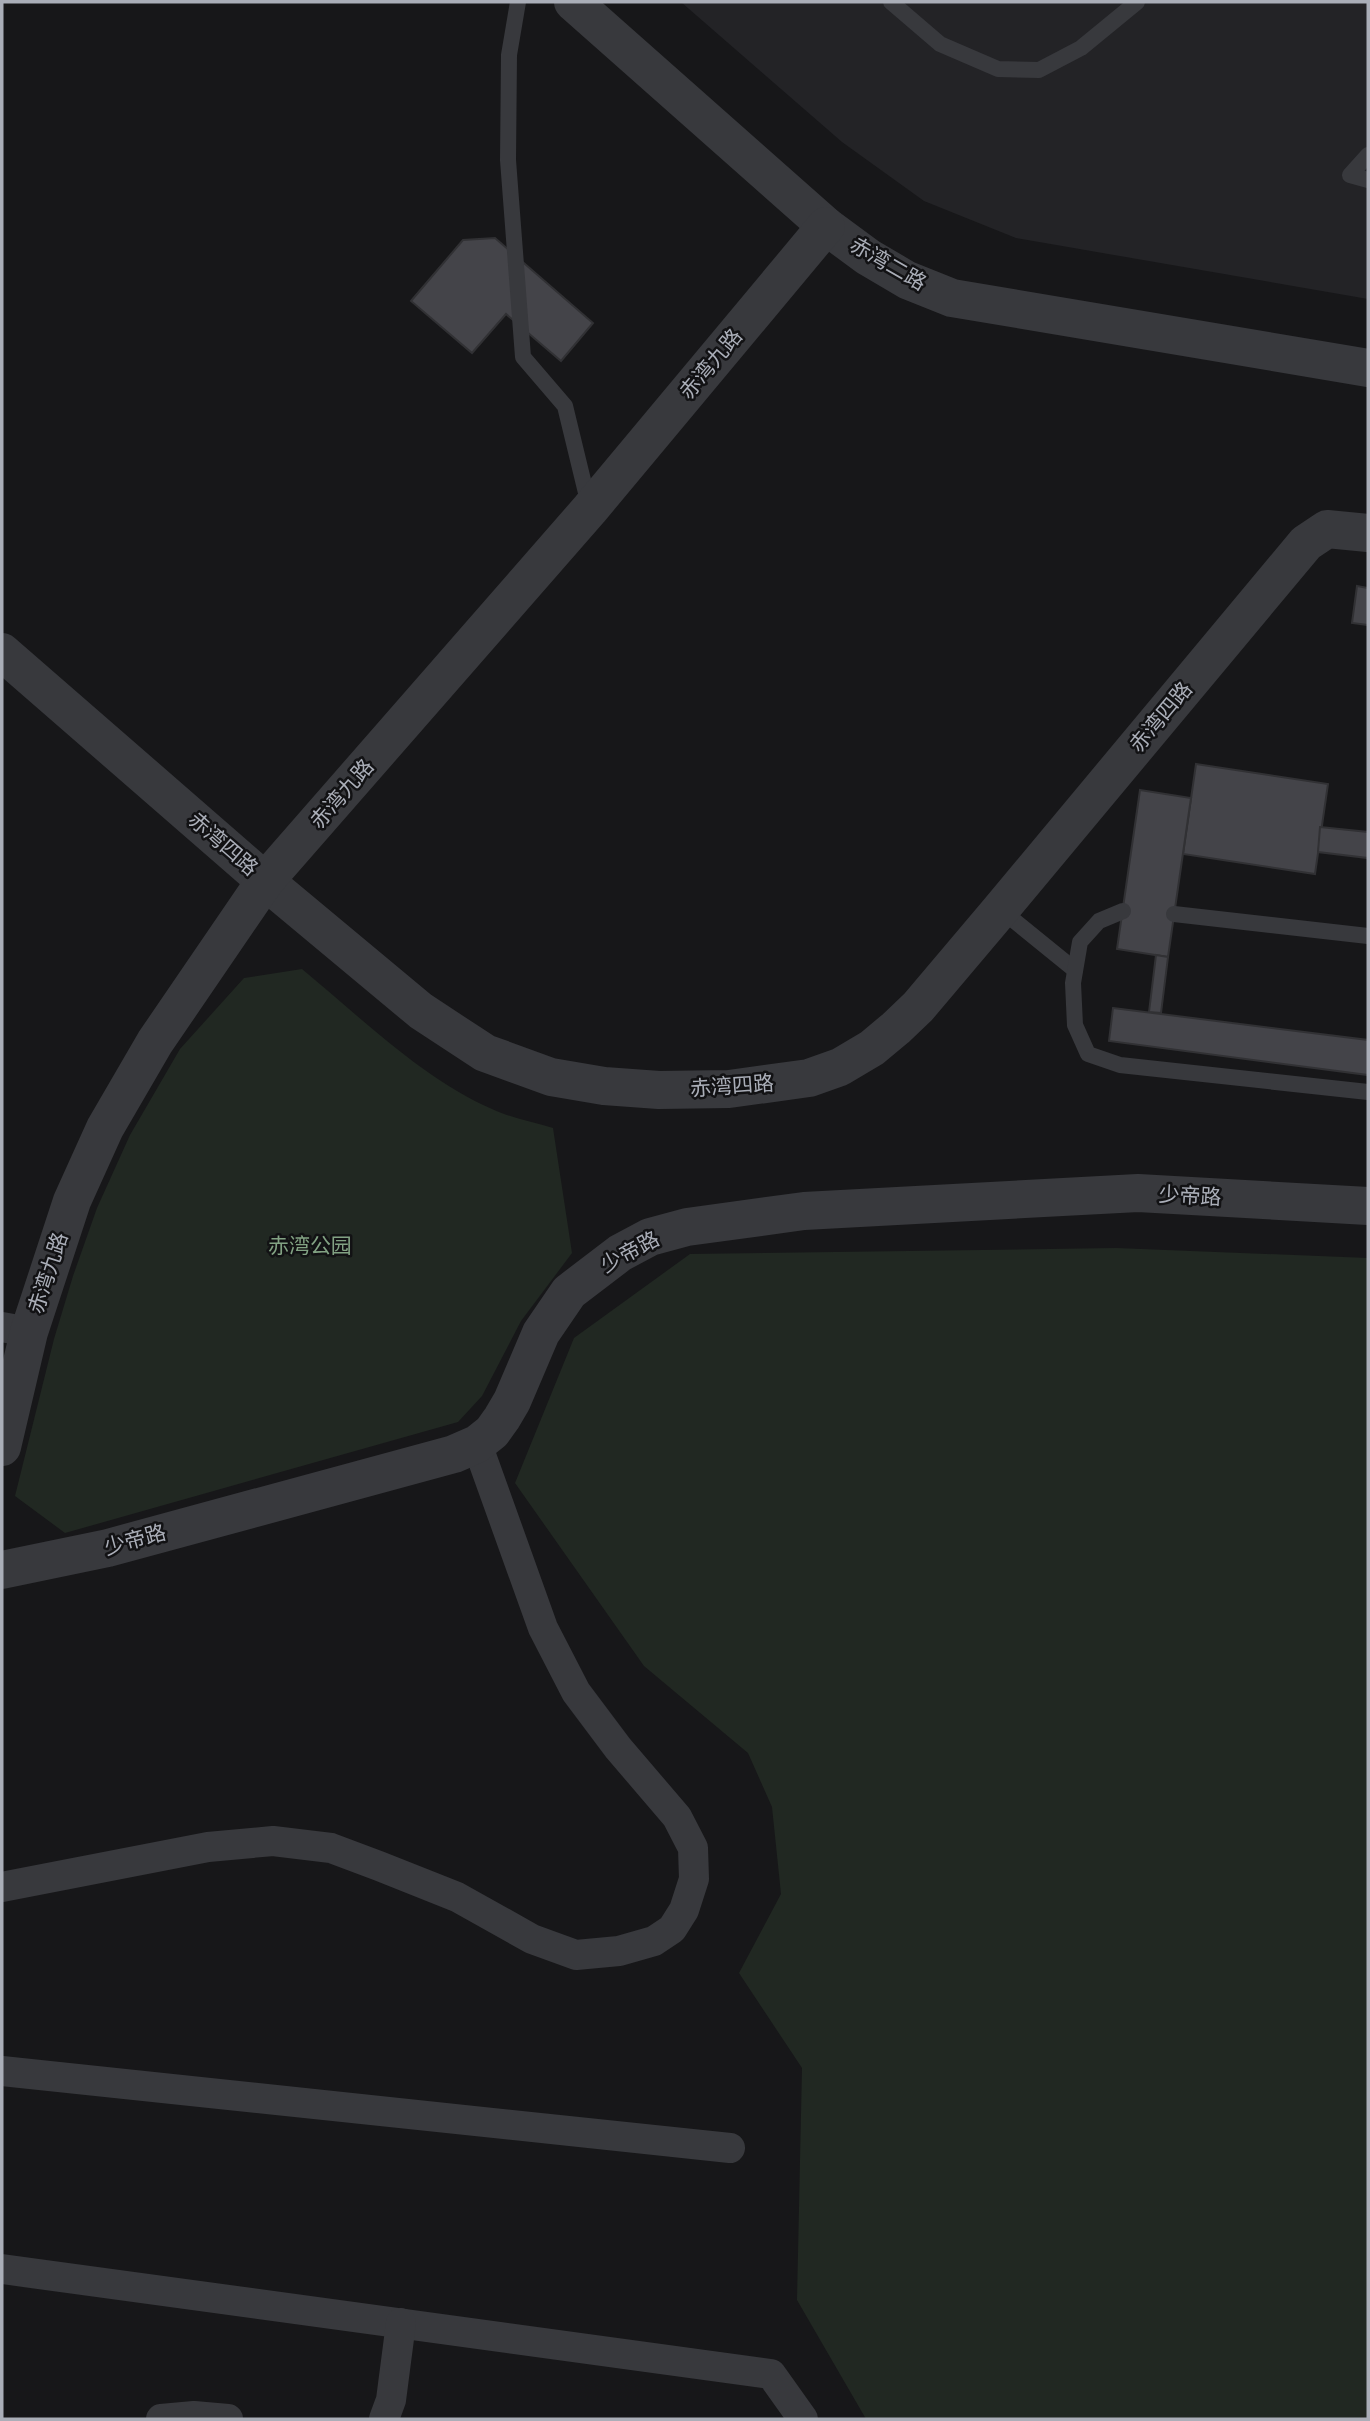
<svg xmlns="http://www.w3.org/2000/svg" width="1370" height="2421" font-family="Signika,'Noto Sans SC',sans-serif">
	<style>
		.built { fill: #232326 }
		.green { fill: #212822 }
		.building { fill: #444449; stroke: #313134; stroke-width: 2 }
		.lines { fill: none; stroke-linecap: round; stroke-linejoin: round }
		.service { stroke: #38393d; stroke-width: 16 }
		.minor { stroke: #38393d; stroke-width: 30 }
		.tertiary { stroke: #38393d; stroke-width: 38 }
		.labels { text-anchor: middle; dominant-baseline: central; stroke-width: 5; stroke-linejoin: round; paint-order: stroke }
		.street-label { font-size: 21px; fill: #aaaeb8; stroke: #121214 }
		.park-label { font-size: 21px; fill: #82a283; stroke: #121214 }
	</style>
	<rect width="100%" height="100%" fill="#171719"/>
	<path class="built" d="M681,2H1368V299L1016,238L924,201L842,142Z"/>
	<g class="green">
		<path d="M302,969C359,1016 424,1080 492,1109C511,1118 533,1122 553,1128L572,1253L521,1321L482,1396L458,1422L65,1533L15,1496L54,1339L73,1276L97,1208L130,1135L180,1049L244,978Z"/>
		<path d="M1116,1248L1368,1258V2419H866L797,2300L802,2068L739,1973L781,1894L772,1807L748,1753L644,1666L515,1483L574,1338L690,1254Z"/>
	</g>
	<g class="building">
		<path d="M495,238L593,323L561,361L506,314L472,353L411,301L463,240Z"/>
		<path d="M1357,586L1368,588V625L1352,623Z"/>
		<path d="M1196,764L1328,784L1315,874L1183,854Z"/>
		<path d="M1140,790L1191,798L1168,957L1117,949Z"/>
		<path d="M1320,827L1368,832V858L1318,852Z"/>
		<path d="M1156,955L1168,957L1161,1013L1149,1012Z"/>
		<path d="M1113,1008L1368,1040V1075L1109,1041Z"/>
	</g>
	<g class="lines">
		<g class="service">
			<path d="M518,2L509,55L508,160L523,357L565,406L589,505"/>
			<path d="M891,2L940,44L998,69L1039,70L1081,48L1137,2"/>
			<path d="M1368,155L1350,175L1368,180"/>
			<path d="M1001,910L1075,970"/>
			<path d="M1123,911L1099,921L1080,942L1073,983L1075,1025L1088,1054L1120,1065L1368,1092"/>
			<path d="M1174,914L1368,936"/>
		</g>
		<g class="minor">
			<path d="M2,1327L29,1332"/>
			<path d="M2,1887L208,1847L273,1841L331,1848L379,1866L457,1897L532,1939L576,1955L619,1951L654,1941L672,1929L684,1910L694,1879L693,1848L677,1817L618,1748L576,1692L543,1628L477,1444"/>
			<path d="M2,2071L730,2148"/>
			<path d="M2,2269L771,2374L803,2419"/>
			<path d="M161,2419L194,2416L228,2419"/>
			<path d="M384,2419L391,2400L401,2323"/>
		</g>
		<g class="tertiary">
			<path d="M573,2L826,226L868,257L907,280L952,298L1368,368"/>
			<path d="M2,652L265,881L421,1011L485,1053L551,1077L604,1086L659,1090L729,1089L809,1078L840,1067L872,1048L896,1028L918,1007L1000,910L1306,543L1327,529L1368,533"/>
			<path d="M2,1447L29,1332L72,1201L105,1128L155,1042L265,881L590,509L826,226"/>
			<path d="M2,1570L108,1548L454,1454L477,1444L492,1432L502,1418L512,1401L541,1333L569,1292L620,1253L650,1237L687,1227L804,1211L1138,1193L1368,1206"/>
		</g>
	</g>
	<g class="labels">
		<g class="street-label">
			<text transform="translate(888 264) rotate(30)">赤湾二路</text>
			<text transform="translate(711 364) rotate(-50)">赤湾九路</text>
			<text transform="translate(1161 717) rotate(-50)">赤湾四路</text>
			<text transform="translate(342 794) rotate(-49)">赤湾九路</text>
			<text transform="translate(223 844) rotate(41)">赤湾四路</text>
			<text transform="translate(732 1086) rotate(-4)">赤湾四路</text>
			<text transform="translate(1190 1196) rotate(3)">少帝路</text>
			<text transform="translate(630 1252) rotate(-28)">少帝路</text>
			<text transform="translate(48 1273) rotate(-72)">赤湾九路</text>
			<text transform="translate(135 1540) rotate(-15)">少帝路</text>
		</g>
		<g class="park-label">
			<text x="310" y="1246">赤湾公园</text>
		</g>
	</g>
	<rect width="1370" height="2421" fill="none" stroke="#aaaeb8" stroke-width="7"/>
</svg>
